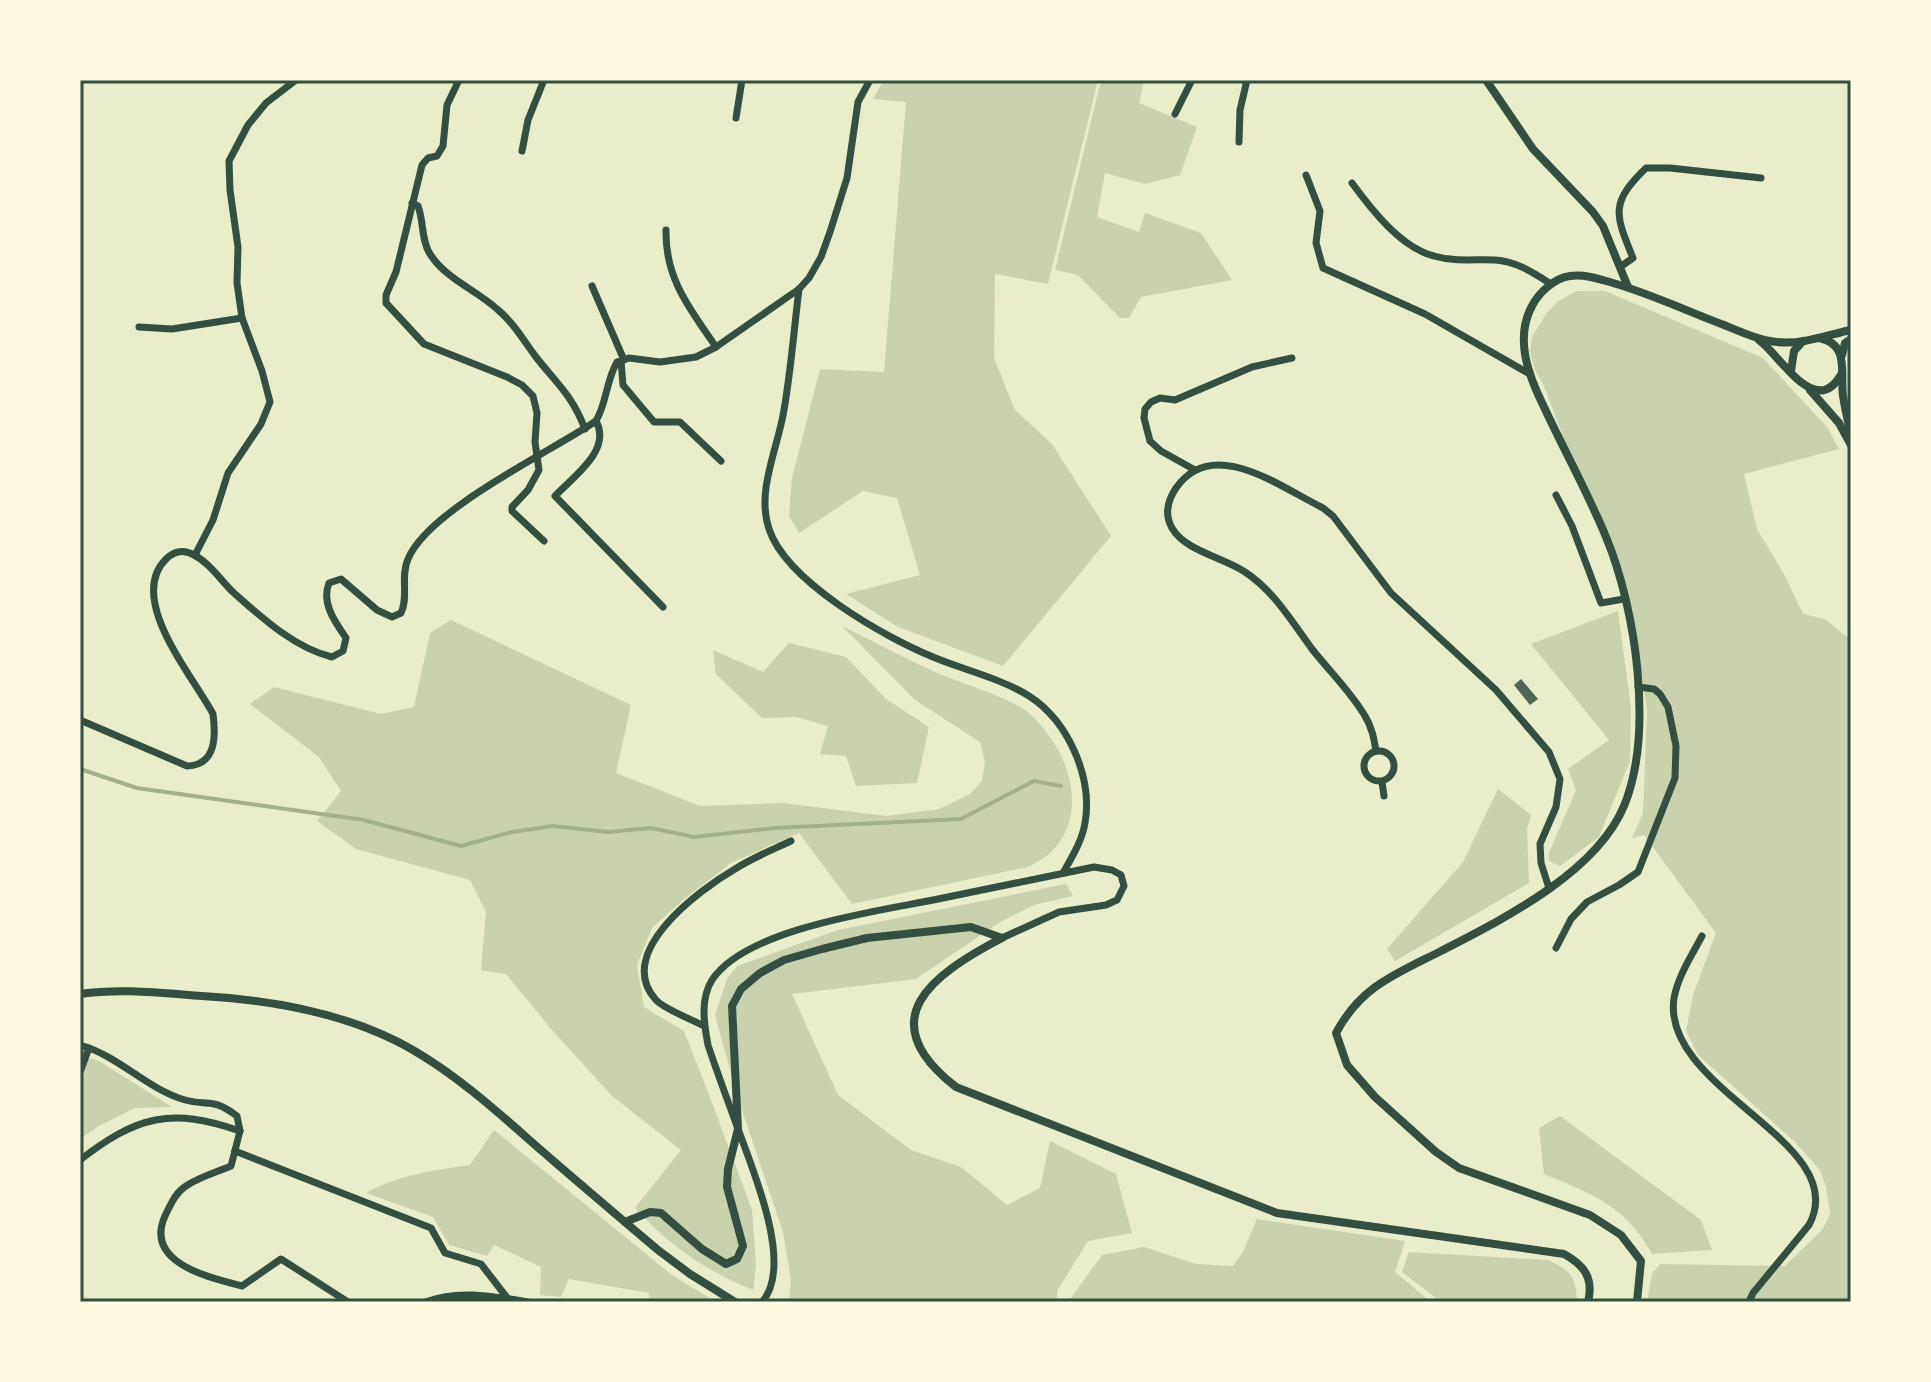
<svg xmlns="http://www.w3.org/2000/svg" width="1931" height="1382" font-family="Lora,serif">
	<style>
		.green { fill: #cad2ad }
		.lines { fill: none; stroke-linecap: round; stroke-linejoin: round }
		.stream { stroke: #a3b18a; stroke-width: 4 }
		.building { fill: #4f6655 }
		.minor { stroke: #344e41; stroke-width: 7 }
		.tertiary { stroke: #344e41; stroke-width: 8 }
		.neatline { fill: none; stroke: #344e41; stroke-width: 3 }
	</style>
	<rect width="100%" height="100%" fill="#e9edc9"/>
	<g class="green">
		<path d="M884,80H1098L1048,284L995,274L994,358L1015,410L1052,444L1111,536L1003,666L898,627L846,594L920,575L897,498L863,491L799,533L789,516L792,478L820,369L884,372L906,102L873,99Z"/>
		<path d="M1101,80H1144L1139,103L1197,127L1180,175L1145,184L1105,173L1097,217L1139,232L1145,213L1201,233L1232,280L1141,297L1129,318H1120L1078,275L1055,270Z"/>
		<path d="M1577,291H1605L1763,358L1827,427L1839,449L1744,474L1757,529L1785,576L1803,614L1825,619L1851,640V1302H1647L1652,1274L1660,1264L1785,1266L1822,1230L1830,1214L1826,1187L1820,1170L1794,1141L1698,1055L1686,1031L1693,995L1716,933L1644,835L1632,838L1643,813L1647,710L1635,628L1618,558L1576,470L1543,384L1535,370L1530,351L1532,337L1546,314L1558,301Z"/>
		<path d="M1618,611L1631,708L1630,761L1599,837L1560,866L1549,861L1548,855L1576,790L1568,769L1609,740L1531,644Z"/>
		<path d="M451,620L631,705L616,773L700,806L783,803L886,816L939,809L970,794L982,781L985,762L980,742L915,700L842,626C877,643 911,662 947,677C968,685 1008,698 1025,710C1066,742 1094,813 1049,854C1043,859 1035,863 1028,867L852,904L799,833L731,863L683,900L652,928L637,965L644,1007L684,1031L708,1092L752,1210L756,1265L753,1290C704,1270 670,1246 635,1208L681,1150L612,1096L552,1030L506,974L481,970L486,912L470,880L356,849L317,821L341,791L319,757L250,704L274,687L381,714L414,707L430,633Z"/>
		<path d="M789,643L846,657L886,699L929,727L917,783L856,786L846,756L820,754L828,726L796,717L762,718L716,674L713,650L763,672Z"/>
		<path d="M1498,789L1531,815L1527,829L1529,883L1395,961L1387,949L1463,862Z"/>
		<path d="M1066,884L1073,896L1034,905L1000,922L916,979L792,994L838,1095L911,1150L961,1167L1007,1205L1040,1188L1050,1141L1116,1174L1132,1233L1088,1241L1057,1291V1302H789L791,1280L783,1232L738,1098L715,1015L727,979L737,966L838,930Z"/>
		<path d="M80,1056L99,1061L172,1107L135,1108L99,1126L80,1139Z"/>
		<path d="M1560,1116L1701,1220L1712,1250L1652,1254C1626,1206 1592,1194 1544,1174L1539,1128Z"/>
		<path d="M494,1130L672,1275L713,1300L650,1302L649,1293L569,1279L561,1297L540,1295L541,1267L494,1245L487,1256L449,1245L433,1217L366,1193C398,1175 434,1170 470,1165Z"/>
		<path d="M1257,1219L1405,1241L1395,1272L1431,1302H1068L1102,1255L1144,1247L1196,1264L1233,1266L1243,1252Z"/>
		<path d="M1409,1252L1548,1260C1571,1271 1576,1276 1577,1302H1441L1402,1272Z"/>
	</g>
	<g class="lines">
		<path class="stream" d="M80,769L137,788L364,820L461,846L512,832L553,826L608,832L651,828L694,837L775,828L961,819L1034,781L1061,786"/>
	</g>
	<path class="building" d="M1521,679L1538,699L1530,705L1514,685Z"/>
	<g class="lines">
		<g class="minor">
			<path d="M459,80L447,105L443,146L437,156L428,158L422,165L396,272L386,295V303L424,344L507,377L522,385L533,396L537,413L535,442L539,470L528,490L512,507V511L544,541"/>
			<path d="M1175,114L1192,80"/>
			<path d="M736,118L742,80"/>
			<path d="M1239,142L1240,110L1247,80"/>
			<path d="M522,151L528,120L544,80"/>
			<path d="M1306,175L1320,211L1316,243L1323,268L1425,314L1528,373"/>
			<path d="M1352,183C1371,209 1401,248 1434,256C1454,262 1474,259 1495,260C1516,261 1534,273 1551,284"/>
			<path d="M412,203L418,206C424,222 421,240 430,254C447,280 475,289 497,309C514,323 523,340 536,357C557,384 572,395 585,429"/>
			<path d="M666,230C665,279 690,309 716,347"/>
			<path d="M1620,267L1633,258C1615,214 1610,203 1646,168H1670L1761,178"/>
			<path d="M592,286L624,360"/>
			<path d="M799,289C794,329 791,370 784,410C778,448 756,491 769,529C786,581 884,637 933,657C964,670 1000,678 1029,696C1068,721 1093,777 1085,823C1082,841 1072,857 1063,873"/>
			<path d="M139,327L172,329L242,318"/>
			<path d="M621,361L623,385L654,422H680L721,461"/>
			<path d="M596,421C612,450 574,476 555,496L663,607"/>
			<path d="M1195,470L1161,451L1150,441L1144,418L1145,409L1151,402L1160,398L1175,400L1252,367L1292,358"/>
			<path d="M1556,495L1572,526L1601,603L1624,599"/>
			<path d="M195,555L213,520L228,473L261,424L270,402L262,371L242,318L237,283L238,247L230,190L229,161L248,125L266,103L296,80"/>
			<path d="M80,720L187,766C216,765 216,737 213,714C193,676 126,599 166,559C174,551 184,549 194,555C210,563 221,581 234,593C262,618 295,648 332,657L343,651L346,638C335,622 321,603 329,583L341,579L377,610L392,617L401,613C409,597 400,577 408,559C428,510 550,452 596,421C607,402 606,381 617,362L629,358L660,362L696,357L716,347L799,289L809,278L821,257L830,232L847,178L858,102L870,80"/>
			<circle cx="1379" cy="766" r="15"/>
			<path d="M1376,751C1374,739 1372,727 1365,716C1351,692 1330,672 1312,649C1292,622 1274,591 1245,572C1223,557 1185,551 1172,528C1164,514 1168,500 1176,488C1213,435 1280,487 1323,508L1333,516L1391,593L1496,690L1549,752L1560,779L1556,807L1540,844L1541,863L1549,888"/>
			<path d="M1382,782L1384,796"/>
			<path d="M1702,936C1692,955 1678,976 1674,998C1660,1090 1854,1142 1809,1225L1753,1293L1749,1302"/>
			<path d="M1556,948L1571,919L1587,902L1619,885L1638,872L1675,778L1676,746L1668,707L1660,694L1654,689L1638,687"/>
			<path d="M704,1026C691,1019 664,1009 656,1000C613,953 699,890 735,869C752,858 772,850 791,841"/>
			<path d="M80,1045C119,1056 147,1089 185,1100C211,1107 211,1097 237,1116L240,1131L231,1166C217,1172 199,1177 186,1186C175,1193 171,1204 165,1216C144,1263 208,1277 242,1286L281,1259L348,1302"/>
			<path d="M80,1072L89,1048"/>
			<path d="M235,1151L431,1228L445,1253L481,1264L508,1299"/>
			<path d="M80,1160C137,1116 171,1107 240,1131"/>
			<path d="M762,1302C795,1265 751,1166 737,1126C727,1099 717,1072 708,1045C704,1024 700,999 712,980C746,928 880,911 938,899C990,888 1042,878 1094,867L1112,870L1121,875L1124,886L1117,900L1106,905L1059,912L1002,938"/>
		</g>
		<g class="tertiary">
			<path d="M1486,80L1533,149L1593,212L1603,226L1628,287"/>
			<path d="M1819,338C1850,344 1840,372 1843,396C1845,409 1848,422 1851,434"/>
			<path d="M1759,340C1781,356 1816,421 1842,373"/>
			<path d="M1842,355L1845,343L1851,339"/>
			<path d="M1791,371L1794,351L1803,341"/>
			<path d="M1810,390L1839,423L1851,445"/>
			<path d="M1002,938C931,975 870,1020 956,1087L1277,1213L1564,1254C1584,1265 1594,1278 1588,1302"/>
			<path d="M80,994C121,988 161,993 202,996C274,1000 349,1013 413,1050C461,1078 501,1115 542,1151C581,1185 619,1217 658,1250L690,1274L735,1302"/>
			<path d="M625,1222L650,1212L661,1213L702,1249L726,1264L737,1259L743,1246L727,1187L728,1169L738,1129L732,1006L741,989L760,973L784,960L822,949L867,938L971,927L1002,938"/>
			<path d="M427,1302C458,1290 494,1297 526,1302"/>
			<path d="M1637,1302L1641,1261L1621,1235L1590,1215L1459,1168L1436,1152L1375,1097L1347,1065L1336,1033C1361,986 1396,974 1441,951C1503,919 1596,873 1624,806C1654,733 1636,609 1606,537C1588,493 1564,450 1544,407C1529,377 1514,339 1532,306C1539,292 1555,278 1570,276C1585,274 1599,279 1613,283C1651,294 1687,311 1724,325C1741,332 1759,340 1777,342C1802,345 1827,335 1851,330"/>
		</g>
	</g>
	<rect width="1931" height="1382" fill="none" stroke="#fefae0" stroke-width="164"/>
	<rect x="82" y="82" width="1767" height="1218" class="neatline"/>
</svg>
